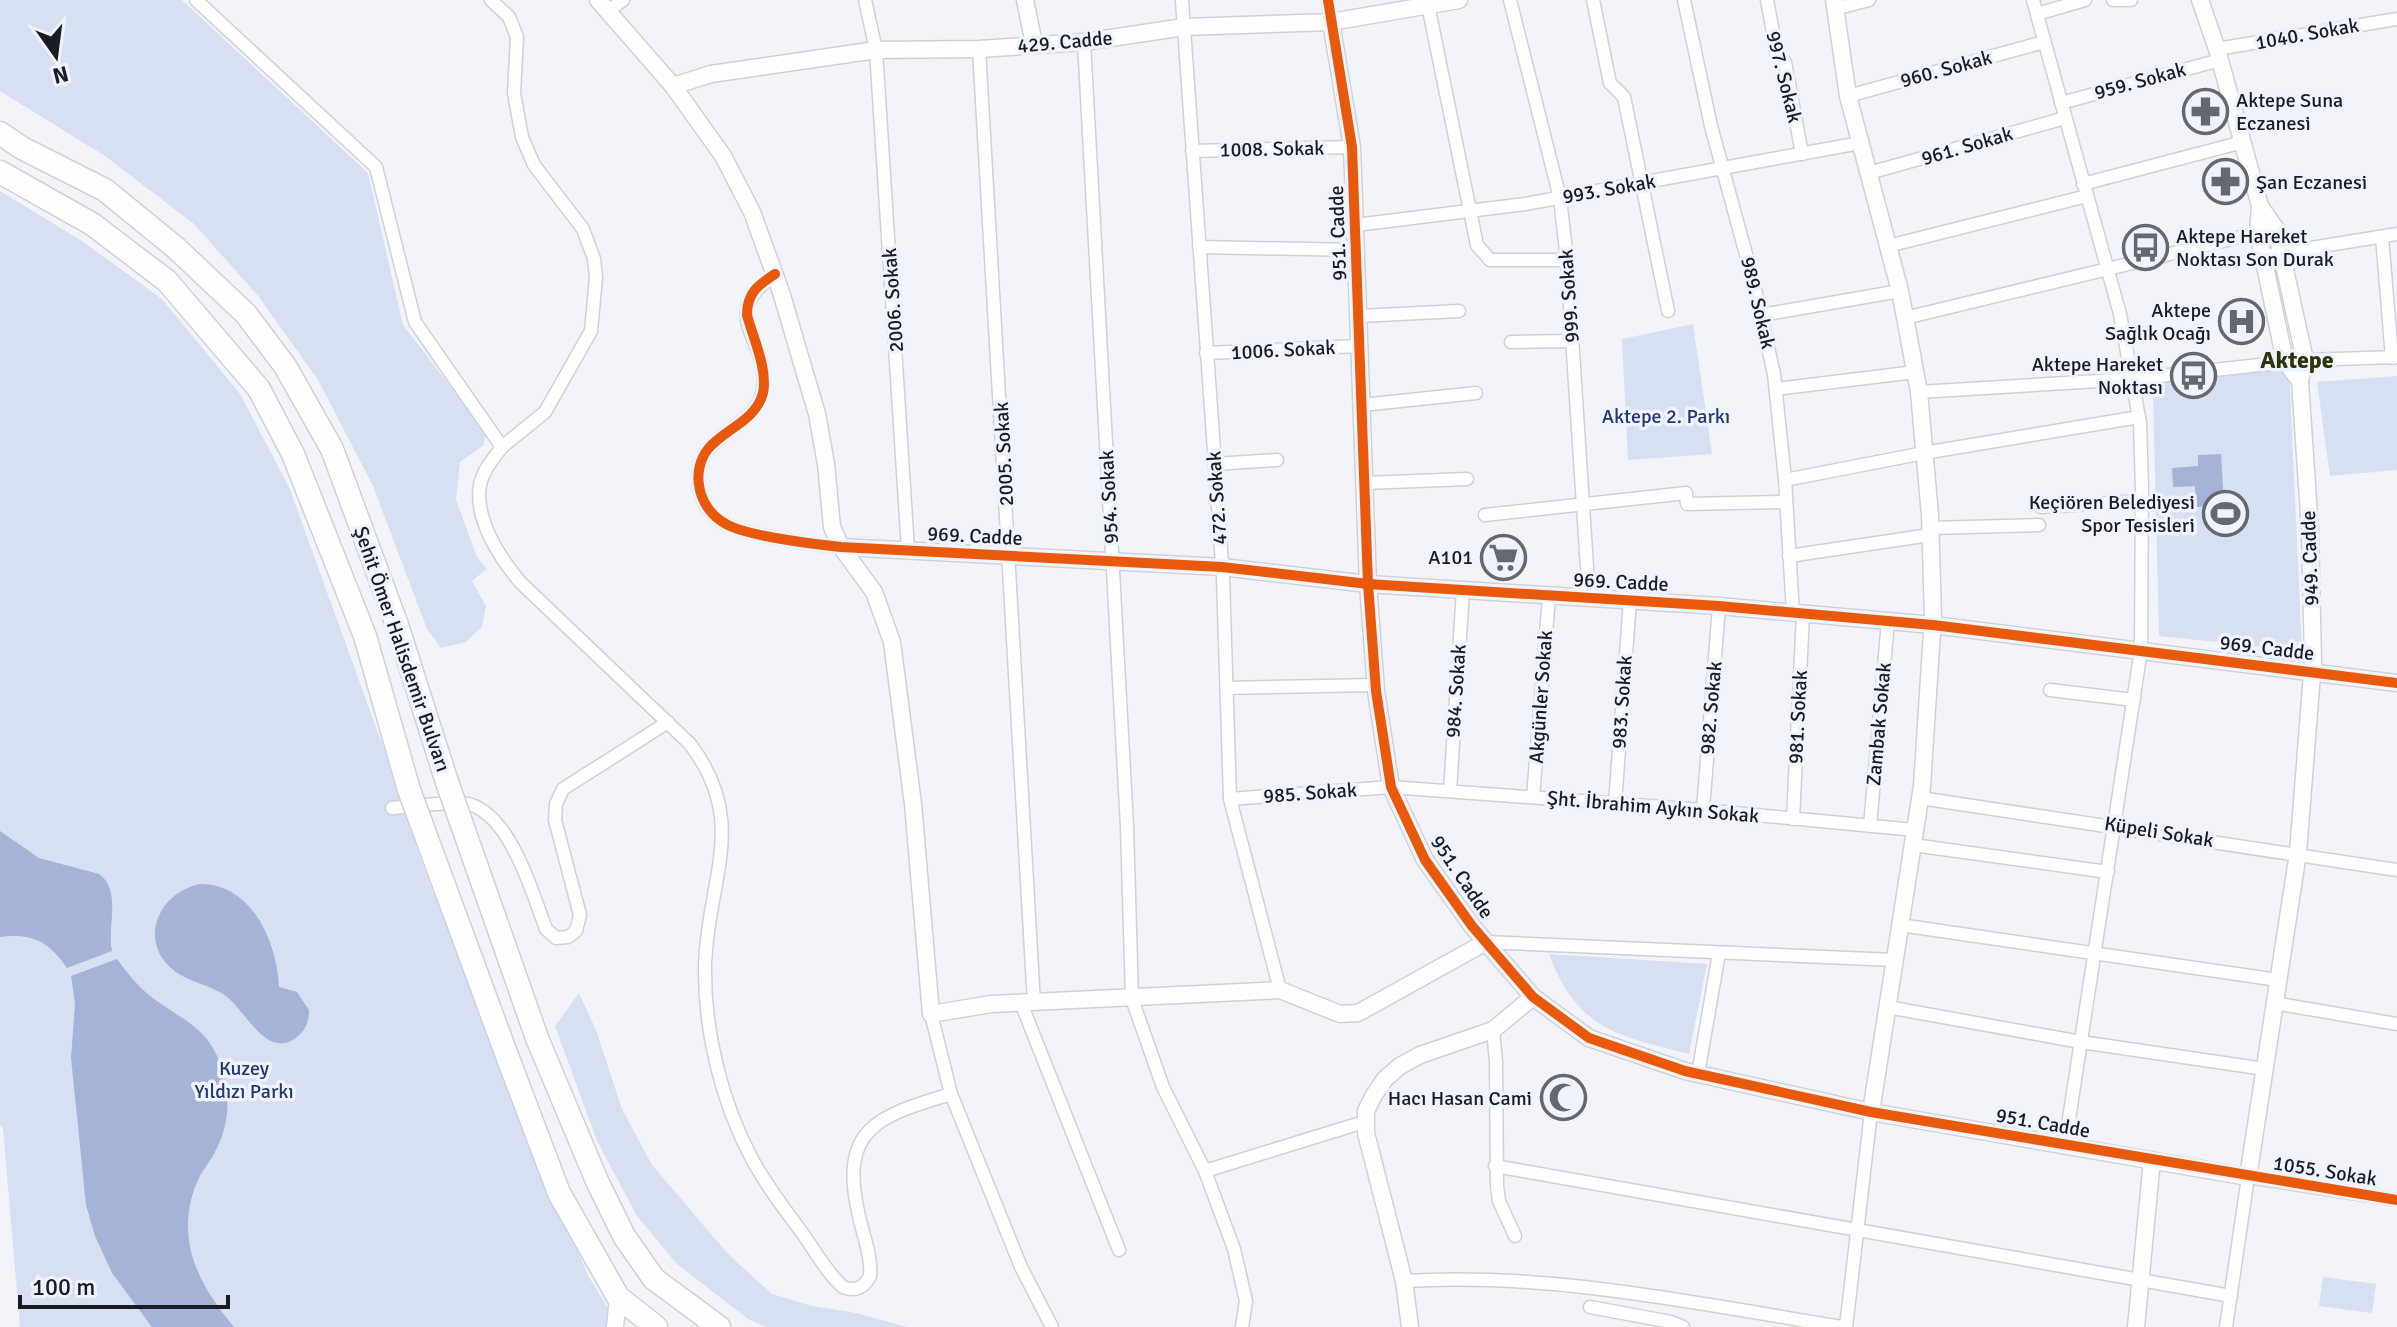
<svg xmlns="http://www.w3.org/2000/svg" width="2397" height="1327" font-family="Signika,sans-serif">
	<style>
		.green { fill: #d7e0f3 }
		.water { fill: #a4b3d6 }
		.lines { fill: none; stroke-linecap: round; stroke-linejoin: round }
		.minor-casing { stroke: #cfd1d8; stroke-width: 15 }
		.tertiary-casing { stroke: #cfd1d8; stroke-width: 19 }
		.trunk-casing { stroke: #cfd1d8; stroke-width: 25 }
		.minor { stroke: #fdfdfe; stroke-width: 12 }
		.tertiary { stroke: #fdfdfe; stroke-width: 16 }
		.trunk { stroke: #fdfdfe; stroke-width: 22 }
		.trunk-bridge-casing { stroke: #cfd1d8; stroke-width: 25; stroke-linecap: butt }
		.trunk-bridge { stroke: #fdfdfe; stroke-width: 22 }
		.cycleway-casing { stroke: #eff3fc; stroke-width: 15 }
		.cycleway { stroke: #e8590c; stroke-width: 10 }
		.labels { text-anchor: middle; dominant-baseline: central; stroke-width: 7; stroke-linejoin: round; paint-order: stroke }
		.street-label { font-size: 20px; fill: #191c23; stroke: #eff3fc }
		.poi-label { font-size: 20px; fill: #191c23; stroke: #eff3fc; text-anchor: end }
		.park-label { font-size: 20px; fill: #233771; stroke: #eff3fc }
		.quarter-label { font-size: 24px; font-weight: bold; fill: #2d330a; stroke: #eff3fc }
	</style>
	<rect width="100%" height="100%" fill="#f2f4f9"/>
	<g class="green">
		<path d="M0,0H182L368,173L403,325L486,432L483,446L460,462L456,500L477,557L487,569L472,581L486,606L482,627L466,642L441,648L427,629L373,486L318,380L259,297L194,224L105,156L0,91Z"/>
		<path d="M0,191L82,241L162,299L240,394L289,487L385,752L421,860L538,1160L589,1277L619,1327H20L3,1129L0,1125Z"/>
		<path d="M1693,324L1712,454L1628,460L1622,339Z"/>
		<path d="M2289,368L2302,651L2159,636L2153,393L2167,382Z"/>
		<path d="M2397,376V470L2330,476L2317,382Z"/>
		<path d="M1549,954L1707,964L1689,1054C1619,1036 1577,1030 1549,954Z"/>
		<path d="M579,993L596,1030L622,1109L652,1165L729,1255L772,1294L812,1306L852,1312L907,1327H766L748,1319L677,1264L637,1216L597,1141L555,1026Z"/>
		<path d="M2323,1277L2376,1284L2372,1313L2319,1306Z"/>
	</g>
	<g class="water">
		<path d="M2221,454L2224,505L2196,507L2195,486L2173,487L2172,468L2198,466V455Z"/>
		<path d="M0,831L39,858L99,874C122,890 107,927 112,951L67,968C49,942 33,933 0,937Z"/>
		<path d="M199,884C252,883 277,942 279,987L297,992L309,1010C309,1021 306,1030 297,1037C267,1061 246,1011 226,996C209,984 186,982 171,968C138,938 160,893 199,884Z"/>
		<path d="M117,959C128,974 139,988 154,999C178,1017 204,1026 217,1056C230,1087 232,1119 216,1150C211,1161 202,1170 197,1182C174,1238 198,1284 234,1327H152L112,1273L95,1236L86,1205L71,1058L75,1004L71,976Z"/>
	</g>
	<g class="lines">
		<defs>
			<g id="minor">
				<path d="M196,0L376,167L415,322L502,447C493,459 483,470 480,485C474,519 500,558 520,582L690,744C750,823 707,880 705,966C704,1030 721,1101 752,1159C766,1185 785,1210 803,1234C815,1251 827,1273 843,1287C855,1292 864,1288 870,1276C872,1257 863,1235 859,1216C838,1128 878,1116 951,1094"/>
				<path d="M491,0L509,17L517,37L514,93L522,137L534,165L583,229L594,259L596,277L591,331L545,412L502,447"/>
				<path d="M865,0L876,50L908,550"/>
				<path d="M1182,0L1223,577L1230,799L1280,990"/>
				<path d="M1328,0L1331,22"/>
				<path d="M1510,0L1560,198L1567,260L1589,598"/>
				<path d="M1593,0L1610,83L1624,97L1668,311"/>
				<path d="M1684,0L1711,126L1753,280L1774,374L1785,480L1793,613"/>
				<path d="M1767,0L1777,54L1785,62L1802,154"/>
				<path d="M2033,0L2120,314L2140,423L2142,489L2141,650L2065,1145"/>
				<path d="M2113,0H2131"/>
				<path d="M1428,5L1477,245L1490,260H1567"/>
				<path d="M1834,9L1869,0"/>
				<path d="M608,11L623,0"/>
				<path d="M2037,14L2085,0"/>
				<path d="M1084,42L1127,826L1132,999L1163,1087L1205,1171L1234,1249L1246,1301L1242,1327"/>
				<path d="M979,49L1034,1003"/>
				<path d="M2217,49L2397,19"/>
				<path d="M1848,96L2044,42"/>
				<path d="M2061,103L2220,60"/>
				<path d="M1192,151L1352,147"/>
				<path d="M1869,173L2065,118"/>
				<path d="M2083,184L2243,142"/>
				<path d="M1356,225L1525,204L1860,143"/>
				<path d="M2382,237L2392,358"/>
				<path d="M1888,246L2087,196"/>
				<path d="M1199,247L1357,250"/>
				<path d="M2274,254L2397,234"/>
				<path d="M775,274C715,316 770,339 763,389C759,420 724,428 707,451C700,460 697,474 699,486C701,502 712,517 726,524C750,537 813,544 841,547"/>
				<path d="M1761,315L1900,291"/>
				<path d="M1359,316L1459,311"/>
				<path d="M1905,318L2265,231"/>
				<path d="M1511,342L1572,341"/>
				<path d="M1206,353L1360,346"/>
				<path d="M1776,389L1915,372"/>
				<path d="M1919,392L2132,379L2305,360L2397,357"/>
				<path d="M1362,405L1476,393"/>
				<path d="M1215,464L1277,460"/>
				<path d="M1785,480L1924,453L2139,417"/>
				<path d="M1365,483L1467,479"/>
				<path d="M2041,507L2142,501"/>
				<path d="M1485,515L1686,493L1687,504L1786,502"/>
				<path d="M1930,528L2039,525"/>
				<path d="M1789,556L1930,535"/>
				<path d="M1226,688L1376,685"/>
				<path d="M2050,690L2134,700"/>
				<path d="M1450,791L1463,590"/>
				<path d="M1533,797L1549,596"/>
				<path d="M1920,798L2397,870"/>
				<path d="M1230,799L1391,787L1703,810L1915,830"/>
				<path d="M1615,804L1630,600"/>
				<path d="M392,808C408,807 459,800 472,805C512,820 532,892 546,929L556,938L568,937L576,931L580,915L555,820L556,804L563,789L668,722"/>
				<path d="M1703,810L1719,606"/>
				<path d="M1793,819L1803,614"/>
				<path d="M1870,826L1888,621"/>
				<path d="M1913,845L2108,872"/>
				<path d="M1900,925L2278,980"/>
				<path d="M1486,942L1894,960"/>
				<path d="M1021,1003L1119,1250"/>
				<path d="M2274,1003L2397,1024"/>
				<path d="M1887,1007L2081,1042L2265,1069"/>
				<path d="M931,1014L951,1094L1021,1267L1052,1327"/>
				<path d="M1493,1030L1496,1062L1497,1186L1499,1201L1515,1236"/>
				<path d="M1698,1074L1719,953"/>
				<path d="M1495,1166L2231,1296"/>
				<path d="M1205,1171L1364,1122"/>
				<path d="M1404,1281C1553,1272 1698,1304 1843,1327"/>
				<path d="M1590,1307L1671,1322L1683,1327"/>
				<path d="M1846,1327L1871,1112"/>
				<path d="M2226,1327L2248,1177L2397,1200"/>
			</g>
			<g id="tertiary">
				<path d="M598,0L673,86L723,156L752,212L781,292L817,414L826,464L832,527L841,547L874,592L892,642L913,804L931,1014L991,1004L1280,990L1340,1014L1358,1013L1486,942"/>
				<path d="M1025,0L1034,44"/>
				<path d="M1834,0L1848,96L1900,291L1919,392L1930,515L1933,617L1922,786L1871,1112"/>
				<path d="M1331,22L1352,147L1368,584L1376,691L1391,787L1425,860L1472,926L1533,997L1589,1038L1685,1071L1871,1112L2248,1177L2298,853L2313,661L2310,530L2300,381L2285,361L2258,233L2260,206L2217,49L2200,0"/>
				<path d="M673,86L711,74L876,50L979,49L1084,42L1184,27L1331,22L1459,0"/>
				<path d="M2260,206L2276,229L2305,360L2300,381"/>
				<path d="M841,547L1222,567L1368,584L1719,606L1933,625L2397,683"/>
				<path d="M615,1327L618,1297"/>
				<path d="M1410,1327L1404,1281L1366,1133V1111L1374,1095L1385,1079L1400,1066L1420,1055L1493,1030L1533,997"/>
				<path d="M2136,1327L2152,1160"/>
			</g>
			<g id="trunk">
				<path d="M0,133L22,148L105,190L176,248L246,314L285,366L332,449L397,625L447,782"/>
				<path d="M0,172L92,224L167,281L259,389L293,454L365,636L409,790"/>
				<path d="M537,1038L597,1181L624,1236L654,1279L719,1327"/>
				<path d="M506,1053L559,1193L618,1297L656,1327"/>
			</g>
		</defs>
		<use href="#minor" class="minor-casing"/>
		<use href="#tertiary" class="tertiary-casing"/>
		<use href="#trunk" class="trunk-casing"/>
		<use href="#minor" class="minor"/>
		<use href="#tertiary" class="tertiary"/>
		<use href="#trunk" class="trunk"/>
		<defs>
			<g id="trunk-bridge">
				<path d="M447,782L537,1038"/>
				<path d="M409,790L506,1053"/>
			</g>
		</defs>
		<use href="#trunk-bridge" class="trunk-bridge-casing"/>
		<use href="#trunk-bridge" class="trunk-bridge"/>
		<defs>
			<g id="cycleway">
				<path d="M1328,0L1352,147L1368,584L1376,691L1391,787L1425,860L1472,926L1533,997L1589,1038L1685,1071L1871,1112L2397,1200"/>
				<path d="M775,274C758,285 747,293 747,315C753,338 768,369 763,393C756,421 724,429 708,449C700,459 697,473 699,485C701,501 711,516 726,524C749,537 813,544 841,547L1222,567L1368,584L1719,606L1933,625L2397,683"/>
			</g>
		</defs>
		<use href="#cycleway" class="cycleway-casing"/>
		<use href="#cycleway" class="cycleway"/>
	</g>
	<defs>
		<symbol id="pharmacy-ring" viewBox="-11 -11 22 22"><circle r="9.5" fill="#eff3fc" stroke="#65686e" stroke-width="1.5"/><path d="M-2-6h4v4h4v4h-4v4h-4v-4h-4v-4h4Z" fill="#65686e"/></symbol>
		<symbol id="bus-ring" viewBox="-11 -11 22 22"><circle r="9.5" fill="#eff3fc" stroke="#65686e" stroke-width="1.5"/><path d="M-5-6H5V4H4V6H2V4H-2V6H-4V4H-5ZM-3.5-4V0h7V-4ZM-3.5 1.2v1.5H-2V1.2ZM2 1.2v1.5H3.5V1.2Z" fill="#65686e"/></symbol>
		<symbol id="hospital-ring" viewBox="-11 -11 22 22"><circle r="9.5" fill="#eff3fc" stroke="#65686e" stroke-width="1.5"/><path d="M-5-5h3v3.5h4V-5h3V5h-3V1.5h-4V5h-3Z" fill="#65686e"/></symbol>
		<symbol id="stadium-ring" viewBox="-11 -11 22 22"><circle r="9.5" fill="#eff3fc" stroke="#65686e" stroke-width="1.5"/><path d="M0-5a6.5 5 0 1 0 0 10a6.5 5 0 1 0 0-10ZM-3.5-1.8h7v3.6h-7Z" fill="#65686e"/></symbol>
		<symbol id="supermarket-ring" viewBox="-11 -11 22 22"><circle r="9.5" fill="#eff3fc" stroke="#65686e" stroke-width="1.5"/><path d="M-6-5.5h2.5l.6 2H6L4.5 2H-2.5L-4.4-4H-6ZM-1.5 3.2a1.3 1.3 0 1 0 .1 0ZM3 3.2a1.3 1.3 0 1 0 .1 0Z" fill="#65686e"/></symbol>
		<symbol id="mosque-ring" viewBox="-11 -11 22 22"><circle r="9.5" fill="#eff3fc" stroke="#65686e" stroke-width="1.5"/><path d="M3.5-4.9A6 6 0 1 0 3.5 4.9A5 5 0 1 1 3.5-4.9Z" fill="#65686e"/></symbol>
	</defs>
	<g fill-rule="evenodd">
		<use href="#pharmacy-ring" x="2180" y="86" width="51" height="51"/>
		<use href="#pharmacy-ring" x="2200" y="156" width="51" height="51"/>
		<use href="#bus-ring" x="2120" y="222" width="51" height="51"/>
		<use href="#hospital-ring" x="2216" y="296" width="51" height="51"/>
		<use href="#bus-ring" x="2168" y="350" width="51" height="51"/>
		<use href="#stadium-ring" x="2200" y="488" width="51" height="51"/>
		<use href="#supermarket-ring" x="1478" y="532" width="51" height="51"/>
		<use href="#mosque-ring" x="1538" y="1072" width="51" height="51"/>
	</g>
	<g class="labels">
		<g class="street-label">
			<text transform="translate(2307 34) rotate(-10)">1040. Sokak</text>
			<text transform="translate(1065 42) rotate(-5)">429. Cadde</text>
			<text transform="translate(1946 69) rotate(-15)">960. Sokak</text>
			<text transform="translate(1784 77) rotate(76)">997. Sokak</text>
			<text transform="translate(2140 81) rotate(-15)">959. Sokak</text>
			<text transform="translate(1967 146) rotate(-16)">961. Sokak</text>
			<text transform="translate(1272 149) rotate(-1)">1008. Sokak</text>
			<text transform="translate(1609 189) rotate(-10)">993. Sokak</text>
			<text transform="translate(1338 233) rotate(-92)">951. Cadde</text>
			<text transform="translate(1569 296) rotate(-94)">999. Sokak</text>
			<text transform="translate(893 300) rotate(-94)">2006. Sokak</text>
			<text transform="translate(1758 303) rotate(77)">989. Sokak</text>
			<text transform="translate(1283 350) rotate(-3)">1006. Sokak</text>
			<text transform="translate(1004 454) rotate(-93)">2005. Sokak</text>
			<text transform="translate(1109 497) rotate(-93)">954. Sokak</text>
			<text transform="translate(1217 498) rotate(-94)">472. Sokak</text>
			<text transform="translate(975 536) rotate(3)">969. Cadde</text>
			<text transform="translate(2310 558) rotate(-92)">949. Cadde</text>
			<text transform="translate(1621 582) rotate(3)">969. Cadde</text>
			<text transform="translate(2267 648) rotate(7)">969. Cadde</text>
			<text transform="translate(402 649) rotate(71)">Şehit Ömer Halisdemir Bulvarı</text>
			<text transform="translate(1456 691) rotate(-86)">984. Sokak</text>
			<text transform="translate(1541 697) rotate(-86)">Akgünler Sokak</text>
			<text transform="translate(1622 702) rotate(-86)">983. Sokak</text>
			<text transform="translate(1711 708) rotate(-85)">982. Sokak</text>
			<text transform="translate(1798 717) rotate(-87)">981. Sokak</text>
			<text transform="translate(1879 724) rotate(-85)">Zambak Sokak</text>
			<text transform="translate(1310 793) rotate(-4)">985. Sokak</text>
			<text transform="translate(1653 807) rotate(5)">Şht. İbrahim Aykın Sokak</text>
			<text transform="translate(2159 832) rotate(9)">Küpeli Sokak</text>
			<text transform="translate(1462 877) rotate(56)">951. Cadde</text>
			<text transform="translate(2043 1123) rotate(10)">951. Cadde</text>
			<text transform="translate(2325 1171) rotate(9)">1055. Sokak</text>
		</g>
		<g class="poi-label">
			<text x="2236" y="100" text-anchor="start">Aktepe Suna<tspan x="2236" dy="23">Eczanesi</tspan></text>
			<text x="2256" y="182" text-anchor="start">Şan Eczanesi</text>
			<text x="2176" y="236" text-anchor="start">Aktepe Hareket<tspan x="2176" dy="23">Noktası Son Durak</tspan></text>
			<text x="2211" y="310">Aktepe<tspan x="2211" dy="23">Sağlık Ocağı</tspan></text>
			<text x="2163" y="364">Aktepe Hareket<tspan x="2163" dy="23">Noktası</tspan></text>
			<text x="2195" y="502">Keçiören Belediyesi<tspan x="2195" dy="23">Spor Tesisleri</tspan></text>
			<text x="1473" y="557">A101</text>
			<text x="1532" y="1098">Hacı Hasan Cami</text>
		</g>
		<g class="park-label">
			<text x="1666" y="416">Aktepe 2. Parkı</text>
			<text x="244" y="1068">Kuzey<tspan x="244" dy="23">Yıldızı Parkı</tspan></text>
		</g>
		<g class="quarter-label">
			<text x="2297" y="360">Aktepe</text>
		</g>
	</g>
	<g transform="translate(56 56) rotate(166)" stroke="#eff3fc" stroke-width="6" paint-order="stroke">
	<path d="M0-6L14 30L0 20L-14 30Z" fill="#191c23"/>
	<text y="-12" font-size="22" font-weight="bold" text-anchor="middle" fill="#191c23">N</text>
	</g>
	<path d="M20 1295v12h208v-12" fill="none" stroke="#191c23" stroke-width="4"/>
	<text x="32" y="1295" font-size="24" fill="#191c23" stroke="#eff3fc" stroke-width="6" paint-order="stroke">100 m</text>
</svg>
